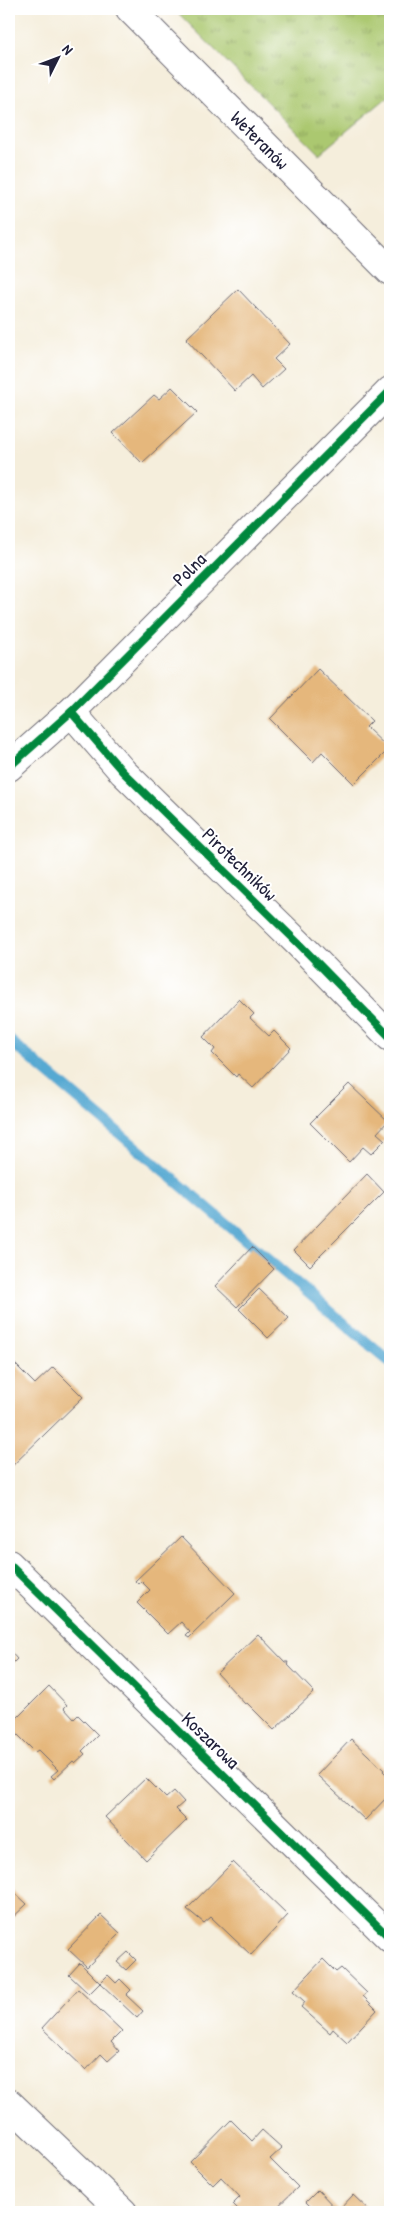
<svg xmlns="http://www.w3.org/2000/svg" width="399" height="2221" font-family="'Patrick Hand',sans-serif">
	<style>
		.grass { fill: url(#grass-tufts); stroke: #667555 }
		.lines { fill: none; stroke-linecap: round; stroke-linejoin: round }
		.stream { stroke: #57a9d2; stroke-width: 11 }
		.building { fill: #e5b77b }
		.minor-casing { stroke: #6c6973; stroke-width: 30 }
		.minor { stroke: #fff; stroke-width: 28 }
		.cycleway-casing { stroke: #fff; stroke-width: 11 }
		.cycleway { stroke: #00873e; stroke-width: 8 }
		.labels { text-anchor: middle; dominant-baseline: central; stroke-width: 4; stroke-linejoin: round; paint-order: stroke }
		.street-label { font-size: 19px; fill: #22223b; stroke: #fff }
	</style>
	<defs>
		<pattern id="grass-tufts" width="24" height="20" patternUnits="userSpaceOnUse" patternTransform="scale(1.25)"><rect width="24" height="20" fill="#abc86f"/><path d="M3 7l-1-3M5 7V3M7 7l1-3M15 17l-1-3M17 17v-4M19 17l1-3" fill="none" stroke="#8ba25c"/></pattern>
	</defs>
	<rect width="100%" height="100%" fill="#fff"/>
	<filter id="ink" filterUnits="userSpaceOnUse"><feTurbulence type="fractalNoise" baseFrequency=".02" numOctaves="2"/><feDisplacementMap in="SourceGraphic" scale="10" xChannelSelector="R" yChannelSelector="G"/><feConvolveMatrix kernelMatrix="1 2 1 2 8 2 1 2 1" color-interpolation-filters="sRGB"/></filter>
	<filter id="wash" filterUnits="userSpaceOnUse"><feTurbulence type="fractalNoise" baseFrequency=".0096" numOctaves="4" result="noise"/><feDisplacementMap in="SourceGraphic" scale="20" xChannelSelector="R" yChannelSelector="G"/><feGaussianBlur stdDeviation="1.12" result="paint"/><feColorMatrix in="noise" values="0 0 0 0 0 0 0 0 0 0 0 0 0 0 0 0 0 1.4 0 .05"/><feComposite in="paint" operator="in"/></filter>
	<g filter="url(#wash)">
		<rect width="100%" height="100%" fill="#f5eedc"/>
		<path class="grass" d="M174,9H390V95L319,154Z"/>
		<g class="lines">
			<path class="stream" d="M9,1040L390,1362"/>
		</g>
		<g id="blocks">
			<g class="building">
				<path d="M238,289L290,344L274,359L284,369L262,389L251,376L235,391L186,339Z"/>
				<path d="M172,387L197,412L142,463L113,433L154,395L159,399Z"/>
				<path d="M318,669L372,721L366,727L389,749L354,784L322,752L313,762L270,719Z"/>
				<path d="M239,999L254,1014L250,1018L269,1036L274,1031L291,1048L253,1088L238,1074L236,1077L212,1053L215,1049L203,1037Z"/>
				<path d="M349,1084L388,1121L377,1133L385,1140L371,1154L363,1147L349,1162L310,1123Z"/>
				<path d="M367,1174L384,1192L310,1266L294,1250Z"/>
				<path d="M252,1247L274,1269L237,1307L215,1286Z"/>
				<path d="M259,1289L289,1318L268,1338L239,1309Z"/>
				<path d="M9,1358L35,1384L53,1367L83,1397L9,1469Z"/>
				<path d="M181,1537L235,1593L189,1638L186,1636L190,1632L181,1622L168,1634L137,1603L150,1590L141,1581L138,1584L135,1581Z"/>
				<path d="M258,1634L285,1662H288L287,1664L314,1692L274,1730L247,1703L245,1704L217,1673Z"/>
				<path d="M9,1650L17,1659L9,1667Z"/>
				<path d="M49,1686L67,1705L64,1708L74,1719L78,1715L98,1735L82,1751L85,1754L75,1763L73,1761L54,1779L51,1776L58,1770L38,1750L35,1752L9,1726Z"/>
				<path d="M351,1739L384,1770L383,1771L390,1778V1794L365,1820L317,1775Z"/>
				<path d="M146,1778L166,1798L174,1791L184,1802L176,1809L187,1820L146,1860L105,1817Z"/>
				<path d="M233,1862L288,1915L251,1955L211,1917L204,1923L187,1909Z"/>
				<path d="M9,1887L27,1904L9,1921Z"/>
				<path d="M101,1915L120,1933L87,1967L68,1949Z"/>
				<path d="M128,1952L136,1960L126,1970L117,1962Z"/>
				<path d="M323,1959L336,1972L341,1968L367,1993L363,1996L377,2010L347,2042L333,2029L330,2033L301,2007L305,2002L293,1991Z"/>
				<path d="M80,1963L100,1983L89,1994L69,1975Z"/>
				<path d="M108,1975L116,1983L120,1979L131,1990L126,1995L143,2011L137,2018L100,1983Z"/>
				<path d="M78,1989L122,2031L111,2042L119,2051L108,2061L101,2054L86,2070L42,2028Z"/>
				<path d="M231,2120L252,2141L262,2130L282,2148L270,2159L298,2187L272,2212H241L233,2204L240,2197L221,2177L213,2185L190,2162Z"/>
				<path d="M318,2190L338,2211L353,2195L371,2212H316L306,2202Z"/>
			</g>
		</g>
	</g>
	<g filter="url(#ink)">
		<use href="#blocks" fill-opacity="0" stroke="#6c6973" stroke-width="1"/>
		<g class="lines">
			<defs>
				<g id="minor">
					<path d="M130,9L390,271"/>
					<path d="M71,712L123,772L298,943L390,1037"/>
					<path d="M9,767L71,712L390,391"/>
					<path d="M9,1564L390,1938"/>
					<path d="M9,2103L123,2212"/>
				</g>
			</defs>
			<use href="#minor" class="minor-casing"/>
			<use href="#minor" class="minor"/>
			<defs>
				<g id="cycleway">
					<path d="M71,712L123,772L298,943L390,1037"/>
					<path d="M9,767L71,712L390,391"/>
					<path d="M9,1564L390,1938"/>
				</g>
			</defs>
			<use href="#cycleway" class="cycleway-casing"/>
			<use href="#cycleway" class="cycleway"/>
		</g>
	</g>
	<g class="labels">
		<g class="street-label">
			<text transform="translate(260 140) rotate(45)">Weteranów</text>
			<text transform="translate(189 569) rotate(-45)">Polna</text>
			<text transform="translate(240 864) rotate(44)">Pirotechników</text>
			<text transform="translate(211 1740) rotate(44)">Koszarowa</text>
		</g>
	</g>
	<rect width="399" height="2221" fill="none" stroke="#fff" stroke-width="30"/>
	<g transform="translate(58 58) rotate(48)" stroke="#ffffff" stroke-width="4" paint-order="stroke">
	<path d="M0-4L9 19L0 12L-9 19Z" fill="#22223b"/>
	<text y="-8" font-size="14" font-weight="bold" text-anchor="middle" fill="#22223b">N</text>
	</g>
</svg>
